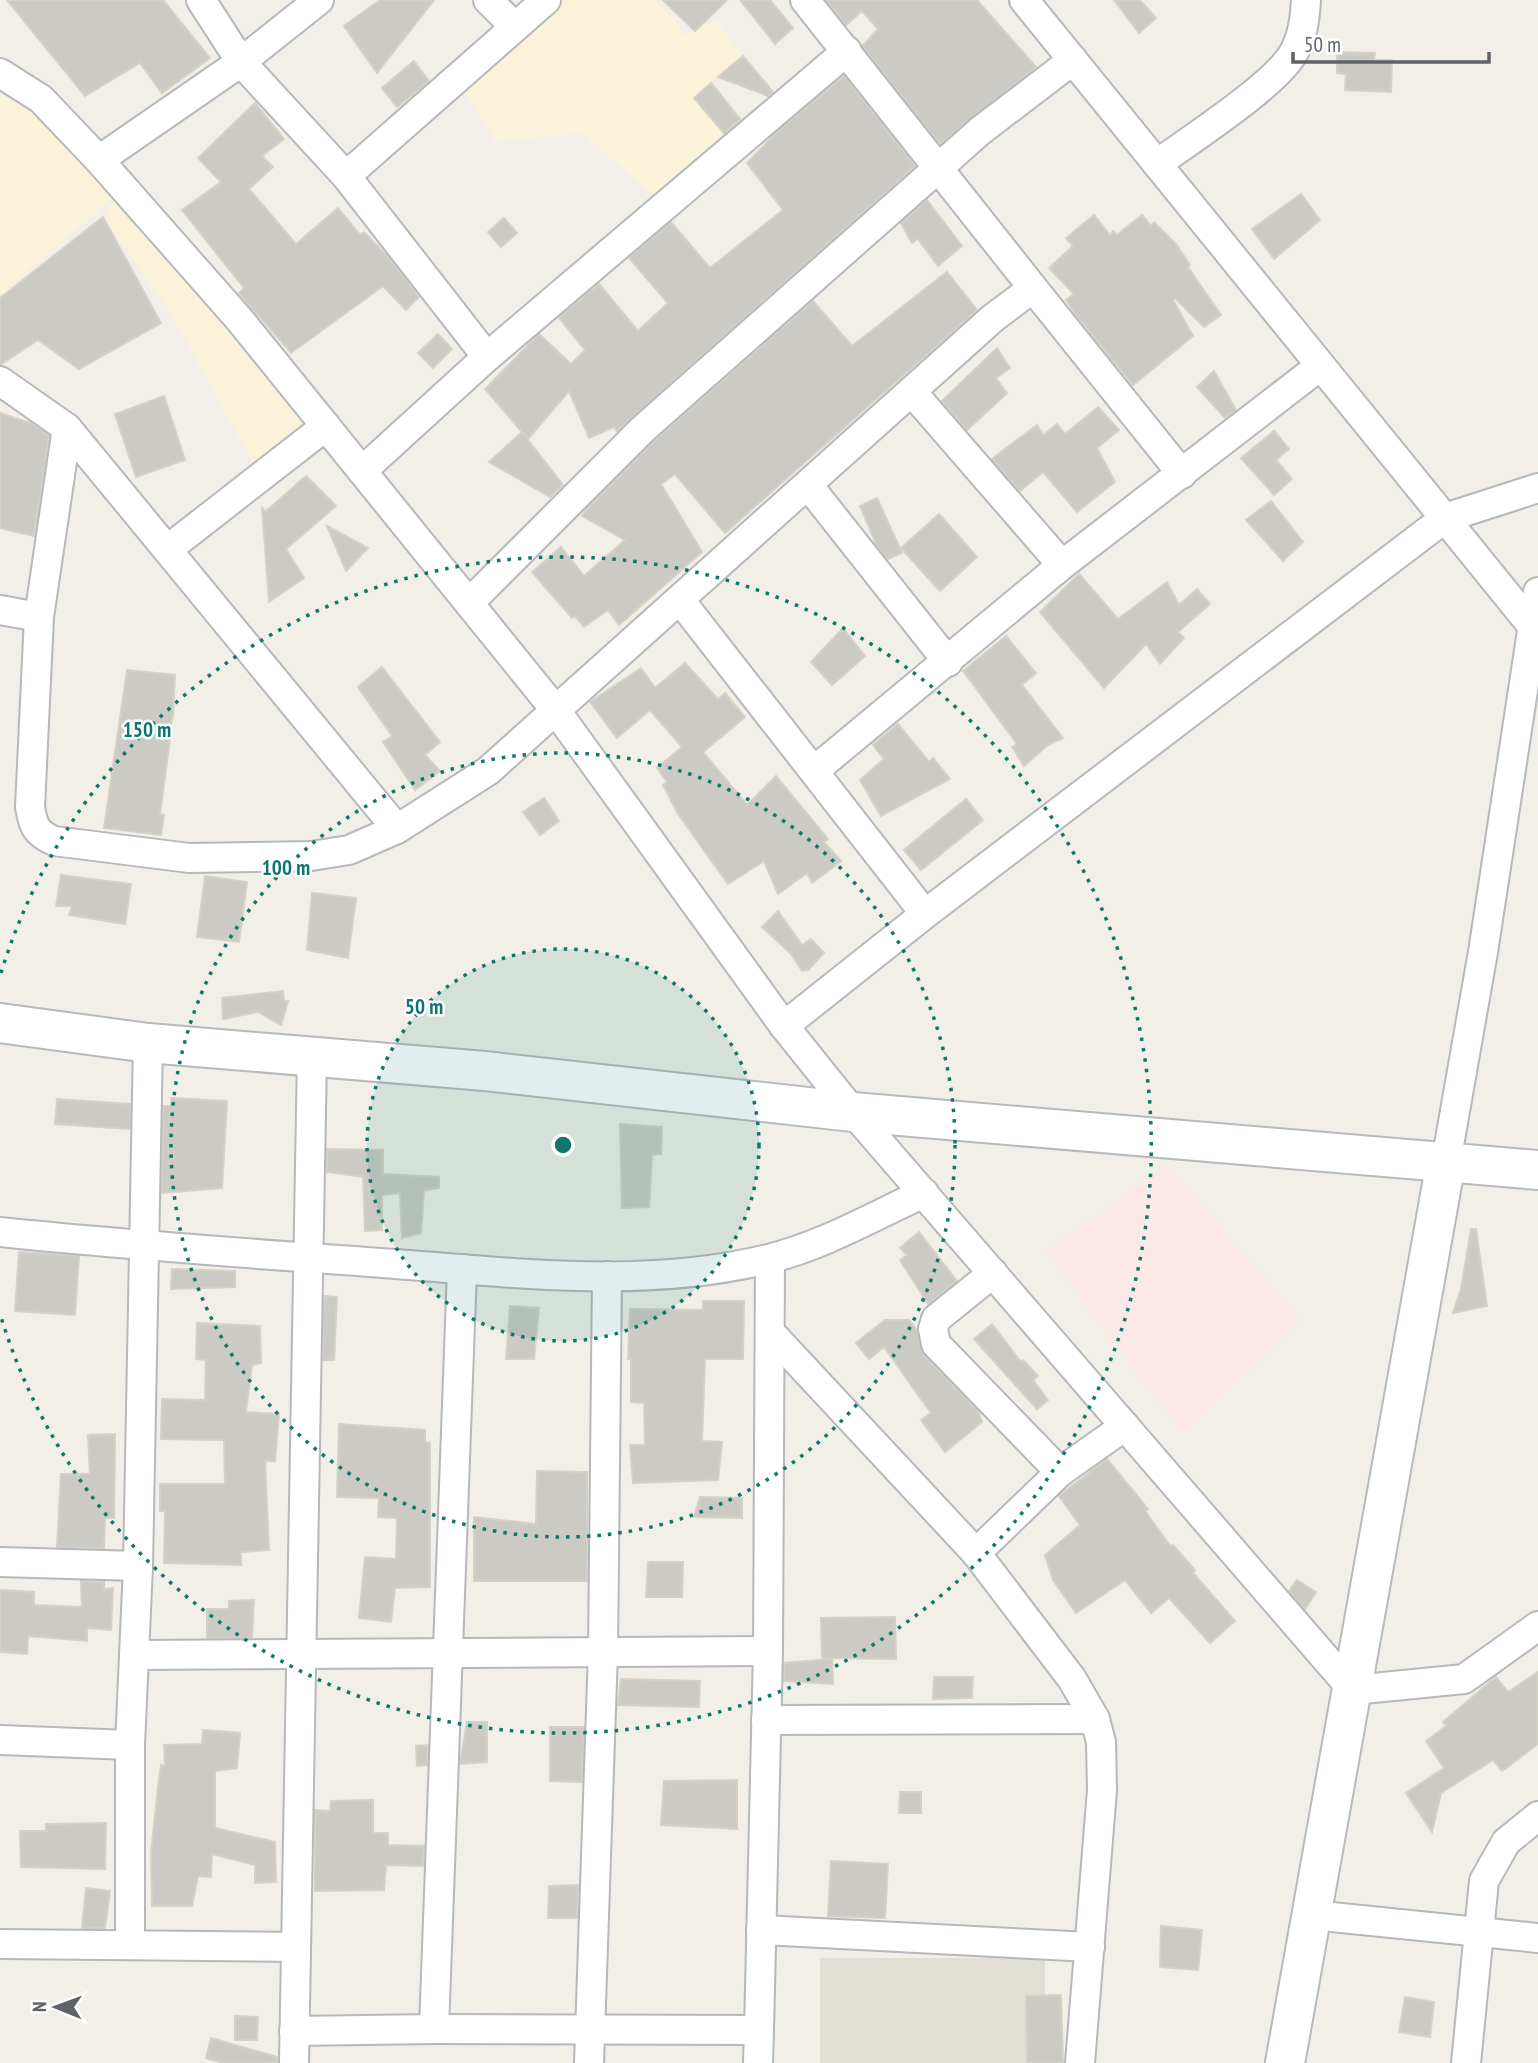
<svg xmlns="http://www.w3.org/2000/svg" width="1538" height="2063" font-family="'PT Sans Narrow',sans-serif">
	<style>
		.education { fill: #e1ded6 }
		.medical { fill: #fce8e6 }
		.sand { fill: #fbf3d9 }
		.building { fill: #cccac5; stroke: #d6d1c6; stroke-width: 2 }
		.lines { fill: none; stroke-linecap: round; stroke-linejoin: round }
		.street-casing { stroke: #b5b8bc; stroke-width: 32 }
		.secondary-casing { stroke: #b6babf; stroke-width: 42 }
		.street { stroke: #fff; stroke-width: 28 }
		.secondary { stroke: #fff; stroke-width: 38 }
		.ring { fill: none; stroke: #0f766e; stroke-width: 3.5; stroke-dasharray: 3.5 7 }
		.centre { fill: #0f766e; stroke: #fff; stroke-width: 3.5 }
		.ring-label { font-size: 21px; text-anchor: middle; font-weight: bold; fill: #0f766e; stroke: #fff; stroke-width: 5; stroke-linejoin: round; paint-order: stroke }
	</style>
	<rect width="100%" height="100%" fill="#f1efe8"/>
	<rect class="education" x="820" y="1958" width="225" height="105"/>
	<path class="medical" d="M1168,1165L1300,1320L1182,1433L1046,1251Z"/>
	<g class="sand">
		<path d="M546,0H655L677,23L684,36L716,21L743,56L694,98L733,148L654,196L583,133L495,141L463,87Z"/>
		<path d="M0,79L119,192L310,424L261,477L168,308L103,217L116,195L0,295Z"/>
	</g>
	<g class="building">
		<path d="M7,0H163L210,58L162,93L140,63L85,96Z"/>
		<path d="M380,0H434L377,73L344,26Z"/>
		<path d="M663,0H727L695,31Z"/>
		<path d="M740,0H770L793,28L775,44Z"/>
		<path d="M826,0H977L1036,67L940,144L862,46L878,29L862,11L846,25Z"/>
		<path d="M1114,0H1140L1156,18L1139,33Z"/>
		<path d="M1337,52L1375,53L1374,60H1392L1391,92L1345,90L1346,74L1337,73Z"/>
		<path d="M743,56L773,92L768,96L718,77Z"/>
		<path d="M414,61L429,81L397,107L382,88Z"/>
		<path d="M844,76L915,166L617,431L614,427L589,438L569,391L528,439L485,389L539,334L571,364L585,350L559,318L599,284L638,331L668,303L629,258L671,222L710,268L783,210L747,163L777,132Z"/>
		<path d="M711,83L740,119L724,133L694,98Z"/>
		<path d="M255,103L284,139L262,156L273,167L249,189L296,244L338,208L360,235L364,232L387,256L419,297L406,310L383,286L291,353L239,293L244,288L182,210L221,182L198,158Z"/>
		<path d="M1301,194L1320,220L1274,259L1252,229Z"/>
		<path d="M927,200L962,246L938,266L918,239L912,243L901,223Z"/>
		<path d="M1094,215L1110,235L1113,231L1117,235L1142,215L1151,226L1154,222L1176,244L1190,265L1188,267L1221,315L1204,327L1175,298L1173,300L1193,336L1133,385L1078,317L1066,300L1074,294L1049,268L1073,246L1066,238Z"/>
		<path d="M103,217L161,323L79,369L38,340L0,365V298Z"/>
		<path d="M504,218L517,233L501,247L488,232Z"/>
		<path d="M947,272L977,310L725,533L675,474L661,484L702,552L619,625L608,610L584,627L575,616L572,618L532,572L561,547L584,576L625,540L582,516L586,510L654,441L813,301L852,346Z"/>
		<path d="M438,334L452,349L433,368L418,353Z"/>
		<path d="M997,348L1010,368L996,378L1007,393L967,430L942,401Z"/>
		<path d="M1214,371L1236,410L1225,418L1197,387Z"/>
		<path d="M164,396L185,460L136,477L115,414Z"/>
		<path d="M1098,407L1119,430L1097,448L1115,482L1077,512L1043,472L1020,491L992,459L1037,425L1043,435L1057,424L1065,434Z"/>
		<path d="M0,413L33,424L49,436L34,536L0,528Z"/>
		<path d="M1274,431L1289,449L1276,460L1292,479L1274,495L1241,458Z"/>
		<path d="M522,432L563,485L550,497L489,462Z"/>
		<path d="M306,476L336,506L286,549L304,578L269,602L262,507L265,512Z"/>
		<path d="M877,498L902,553L888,559L877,546L860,506Z"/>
		<path d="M1271,501L1303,542L1283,561L1246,520Z"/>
		<path d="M939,514L977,557L940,591L901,548Z"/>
		<path d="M327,526L368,548L346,571Z"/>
		<path d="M1079,574L1118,619L1167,582L1179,605L1197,589L1210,604L1178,632L1184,638L1160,664L1146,644L1104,688L1040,612Z"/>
		<path d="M843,628L865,656L832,685L811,662Z"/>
		<path d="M1006,636L1036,673L1022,685L1063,738L1048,745L1024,766L1012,747L1017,744L963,671Z"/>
		<path d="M685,663L718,699L725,693L745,717L703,752L747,805L776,776L828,839L824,842L841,861L812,883L807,873L778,894L764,861L728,884L678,814L663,785L667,782L657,768L682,747L650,710L617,738L590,702L641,668L655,688Z"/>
		<path d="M382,667L440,742L425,755L440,771L415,790L383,742L392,736L358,687Z"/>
		<path d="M127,670L175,675L173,716L167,739H170L160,814L164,815L161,835L104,828Z"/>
		<path d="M898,724L929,762L933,758L950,779L881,816L860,780L884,759L873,745Z"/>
		<path d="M544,798L559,821L540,835L523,812Z"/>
		<path d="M966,799L983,820L921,870L904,850Z"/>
		<path d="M61,875L131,884L125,924L69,915L72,906H56Z"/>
		<path d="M205,876L247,882L239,942L197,937Z"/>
		<path d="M312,893L356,898L348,958L307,950Z"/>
		<path d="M778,911L802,945L811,939L824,953L808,970L802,971L791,954L762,927Z"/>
		<path d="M283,991L284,1001H288L281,1025L258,1012L223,1019L222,998Z"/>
		<path d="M171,1098L227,1101L222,1188L162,1193L163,1106H171Z"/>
		<path d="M57,1099L130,1104V1129L55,1124Z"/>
		<path d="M620,1124L662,1127L661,1154L652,1155L649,1207L622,1208Z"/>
		<path d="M327,1149L383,1150V1174L439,1177V1188L424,1190L421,1233L402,1238L400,1193L382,1195V1230L365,1231L363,1177L327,1172Z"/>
		<path d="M1471,1229H1476L1487,1306L1453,1313L1461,1289Z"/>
		<path d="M919,1232L957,1281L928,1304L900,1260L907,1255L900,1248Z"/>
		<path d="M19,1252L79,1256L75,1315L15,1311Z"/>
		<path d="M172,1269L235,1271V1287L171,1289Z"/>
		<path d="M324,1296L337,1297L334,1360H323Z"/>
		<path d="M703,1301H744L743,1359H705L702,1441L722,1442L718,1480L633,1483L630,1445H645L644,1403L631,1402V1359H628L630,1309L703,1310Z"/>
		<path d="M510,1306L539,1308L534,1359H506Z"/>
		<path d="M885,1320H909L917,1330L924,1356L978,1411L982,1422L945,1452L921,1420L931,1413L884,1347L869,1359L856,1343Z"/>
		<path d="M197,1323L260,1326L261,1363L252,1365L246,1412L279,1414L275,1461H265L269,1550L241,1552V1565L164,1563L165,1511H160V1484H225L224,1440L161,1439L162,1399L205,1400L206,1360L196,1359Z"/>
		<path d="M992,1324L1021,1362L1023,1360L1038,1376L1033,1380L1048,1400L1037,1409L974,1339Z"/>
		<path d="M339,1424L425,1430V1442L430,1443V1587L395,1588L391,1622L359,1618L365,1557L396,1559L397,1518L378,1517L379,1498L337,1497Z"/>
		<path d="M115,1434L114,1518H105L104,1548L57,1547L61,1474H90L88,1435Z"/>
		<path d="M1107,1459L1148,1509L1145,1511L1171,1547L1173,1545L1195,1570L1193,1573L1235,1621L1210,1643L1169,1598L1151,1613L1125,1580L1076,1613L1053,1580L1045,1555L1080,1525L1059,1496Z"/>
		<path d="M537,1471L587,1472V1581H474V1517L536,1524Z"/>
		<path d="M700,1497L742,1498V1518L694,1517Z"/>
		<path d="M648,1562H683L682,1597H646Z"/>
		<path d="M1297,1580L1316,1592L1305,1609L1289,1591Z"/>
		<path d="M81,1581L104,1582V1589L113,1588L111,1630L87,1628V1641L28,1636L27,1654L0,1652V1590L34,1592V1605L82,1607Z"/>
		<path d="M254,1600L252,1638H207V1609H229V1601Z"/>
		<path d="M895,1617L896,1659L822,1658L821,1618Z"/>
		<path d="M832,1659L833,1684L784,1681V1663Z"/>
		<path d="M1538,1672V1744L1502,1771L1493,1760L1441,1793L1432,1832L1406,1793L1444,1768L1426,1741L1446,1726L1443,1722L1496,1677L1508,1692Z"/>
		<path d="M934,1677H973L972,1698L933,1699Z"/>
		<path d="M621,1679L700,1681L699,1707L618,1705Z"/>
		<path d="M467,1722H487V1762L460,1764Z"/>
		<path d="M550,1727H584L582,1782L550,1781Z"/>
		<path d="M203,1730L240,1733L237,1768L215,1771V1828L275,1842L276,1882L255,1883V1865L212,1854L211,1877L198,1876L192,1906H152L151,1853L159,1778L161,1765L165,1766L164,1745L202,1744Z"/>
		<path d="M428,1745L427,1765L417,1766L416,1746Z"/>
		<path d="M737,1780V1829L661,1825L664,1781Z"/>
		<path d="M900,1792H921V1813H899Z"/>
		<path d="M373,1800V1833H388V1845L424,1846L423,1866L386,1865L384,1890L315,1891V1810L330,1811L331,1801Z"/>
		<path d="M106,1823L105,1869L21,1867L20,1831H46V1824Z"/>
		<path d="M831,1861L888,1864L885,1918L828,1916Z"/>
		<path d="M578,1885L577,1918H548L549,1886Z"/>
		<path d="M86,1888L110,1891L105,1928H82Z"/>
		<path d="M1161,1926L1202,1930L1198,1970L1160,1967Z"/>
		<path d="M1061,1995L1063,2063H1027L1026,1996Z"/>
		<path d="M1405,1997L1434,2002L1430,2037L1399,2032Z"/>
		<path d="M235,2016L258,2017L257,2040H235Z"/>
		<path d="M211,2038L277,2057V2063H223L206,2058Z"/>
	</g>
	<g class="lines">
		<defs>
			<g id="street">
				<path d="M201,0L241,62L346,176L487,357"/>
				<path d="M488,0L515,27"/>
				<path d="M805,0L1033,288"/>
				<path d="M1024,0L1533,627"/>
				<path d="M0,73L41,99L99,160L239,319L557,712L784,1026L853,1112L1353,1690L1464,1679L1538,1626"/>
				<path d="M99,160L241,62L319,0"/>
				<path d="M1157,164C1190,140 1277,84 1294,52C1303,35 1305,18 1306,0"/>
				<path d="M346,176L546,0"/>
				<path d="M0,381L67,428L397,829L488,771L993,318L1033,288L1182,474"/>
				<path d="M912,392L1062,565"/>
				<path d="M67,428L39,617L30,807C33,826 36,833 54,841L189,858L311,856L349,850L397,829"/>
				<path d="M362,471L487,357L847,51"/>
				<path d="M808,485L948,662"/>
				<path d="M168,549L326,426"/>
				<path d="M680,600L925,914"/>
				<path d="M469,603L643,429L980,131L1073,60"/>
				<path d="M0,610L39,617"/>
				<path d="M815,770L1062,565L1320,366"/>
				<path d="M784,1026L925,914L1445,518L1538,488"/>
				<path d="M1446,1162L1483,952L1538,592"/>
				<path d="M0,1232C132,1246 263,1254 395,1264C519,1273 646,1289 768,1259C822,1246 874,1216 924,1193"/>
				<path d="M993,1273L936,1319L933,1329L936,1344L1060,1472L1125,1426"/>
				<path d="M770,1332L976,1553L1060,1472"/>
				<path d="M976,1553L1072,1679L1095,1719L1101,1742L1102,1790L1080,2063"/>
				<path d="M0,1562L138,1566"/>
				<path d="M135,1655L768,1651"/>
				<path d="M766,1720L1095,1719"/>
				<path d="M0,1740L130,1745L138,1566L148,1043"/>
				<path d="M1312,1915L1538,1938"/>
				<path d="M761,1930L1090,1947"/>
				<path d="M0,1944L296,1947"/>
				<path d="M130,1945V1745"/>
				<path d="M434,2029L759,2030L768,1651L770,1259"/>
				<path d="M294,2031L434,2029L462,1269"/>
				<path d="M294,2063L312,1055"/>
				<path d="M589,2063L603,1651L607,1276"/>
				<path d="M758,2063L759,2030"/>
				<path d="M1466,2063L1484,1881L1506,1842L1538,1816"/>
			</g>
			<g id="secondary">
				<path d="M0,1023L148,1043L485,1071L853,1112L1538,1170"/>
				<path d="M1285,2063L1446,1162"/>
			</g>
		</defs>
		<use href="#street" class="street-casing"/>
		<use href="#secondary" class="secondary-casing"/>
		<use href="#street" class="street"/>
		<use href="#secondary" class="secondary"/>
	</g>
	<circle cx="563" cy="1145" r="196" fill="#0f766e" fill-opacity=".12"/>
	<g class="ring">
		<circle cx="563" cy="1145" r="196"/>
		<circle cx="563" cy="1145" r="392"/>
		<path d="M1 973A588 588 0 1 1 1 1317"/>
	</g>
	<circle cx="563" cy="1145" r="10" class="centre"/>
	<g class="ring-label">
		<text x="147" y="737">150 m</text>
		<text x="286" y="875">100 m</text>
		<text x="424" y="1014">50 m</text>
	</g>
	<g transform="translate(56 2007) rotate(271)" stroke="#ffffff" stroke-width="5" paint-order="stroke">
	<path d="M0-5L12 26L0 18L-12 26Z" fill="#5f6368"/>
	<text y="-10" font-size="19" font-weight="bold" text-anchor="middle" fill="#5f6368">N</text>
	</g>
	<path d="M1293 52v10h196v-10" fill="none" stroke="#5f6368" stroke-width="3.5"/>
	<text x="1304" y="52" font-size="21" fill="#5f6368" stroke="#ffffff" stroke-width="5" paint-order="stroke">50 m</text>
</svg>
